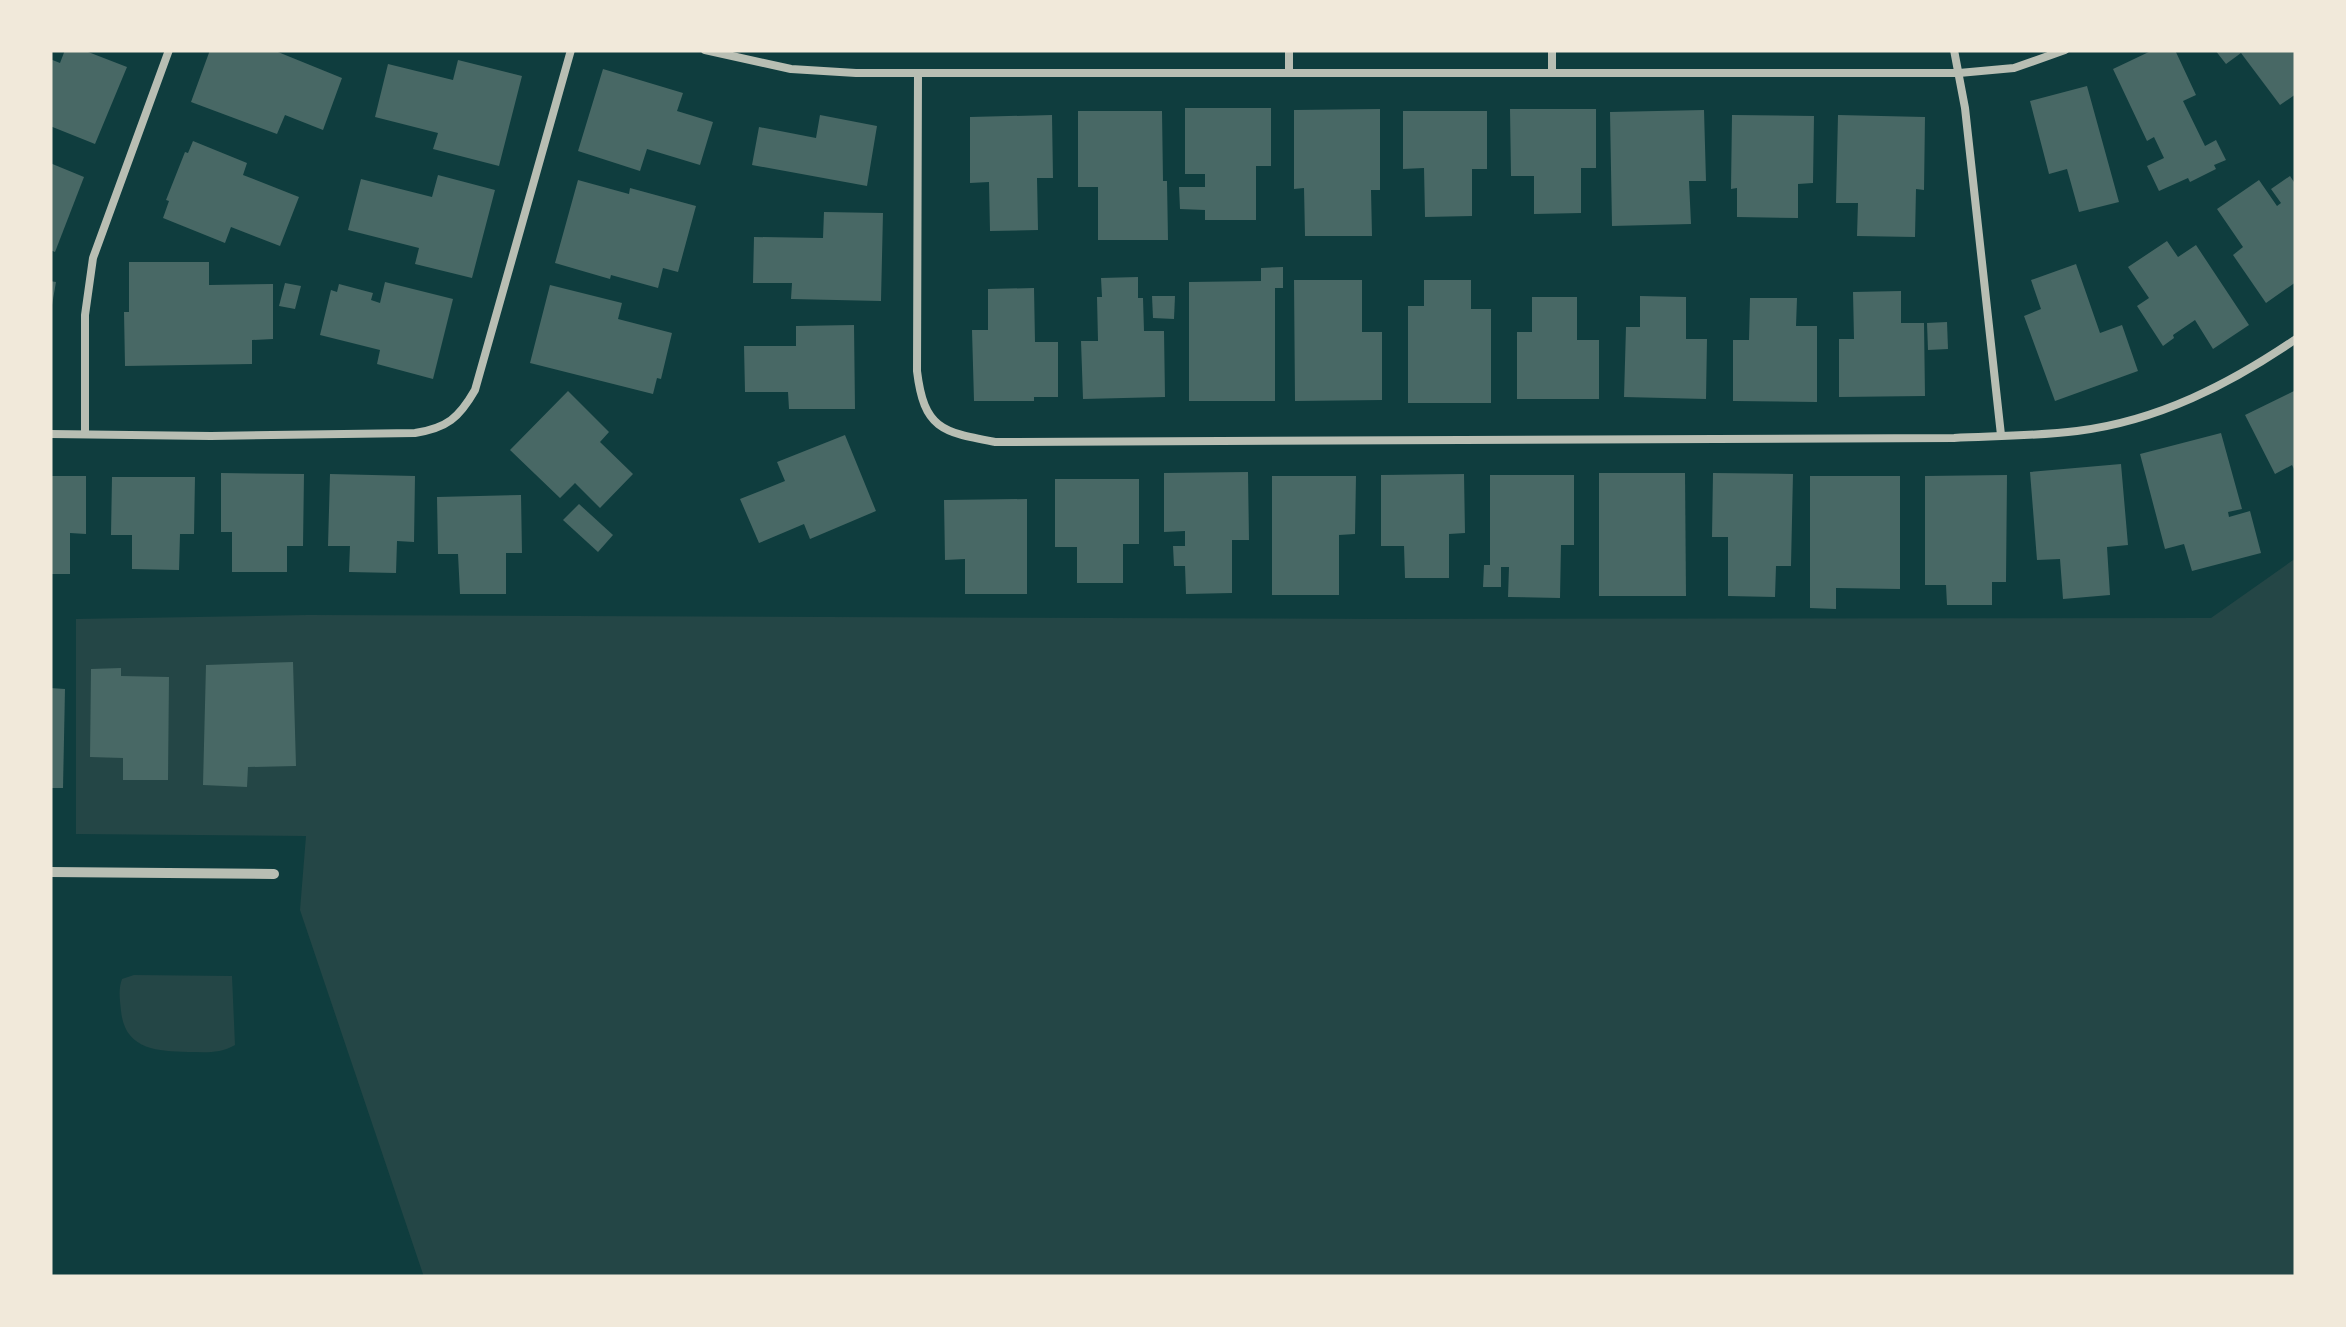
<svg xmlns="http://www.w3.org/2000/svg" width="2346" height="1327" font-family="'Exo 2',sans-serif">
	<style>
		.green { fill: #244646 }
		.building { fill: #486865 }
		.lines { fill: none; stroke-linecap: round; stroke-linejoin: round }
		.service { stroke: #b8beb3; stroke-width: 8 }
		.minor { stroke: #b8beb3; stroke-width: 10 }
	</style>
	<rect width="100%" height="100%" fill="#0f3d3e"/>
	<g class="green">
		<path d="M2296,558V1277H424L300,910L306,836L76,834V619L308,615L1378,619L2211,618Z"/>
		<path d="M134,975L232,976L235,1045C220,1054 205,1052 188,1052C157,1051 125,1050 121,1011C120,1000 118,990 122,979Z"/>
	</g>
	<g class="building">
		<path d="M65,50H83L127,67L95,144L50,126V59L60,63Z"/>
		<path d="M210,50H273L342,78L323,130L285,115L277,134L191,102Z"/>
		<path d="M2153,50H2175L2196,95L2183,101L2205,146L2216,140L2226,160L2214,165L2216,169L2190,182L2188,178L2159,191L2147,166L2164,158L2154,137L2147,141L2113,69Z"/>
		<path d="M2215,50H2296V94L2280,105L2241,53L2226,64Z"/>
		<path d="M458,60L522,76L499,166L433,149L438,133L375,117L388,64L453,80Z"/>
		<path d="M603,69L683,93L677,111L713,122L700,165L647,149L640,171L578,151Z"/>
		<path d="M2087,86L2119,202L2079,212L2067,169L2049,174L2030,101Z"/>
		<path d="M1185,108H1271V166H1256V220H1205V210L1180,209L1179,187H1205V174H1185Z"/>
		<path d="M1380,109V190H1371L1372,236H1305L1304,188L1294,189V110Z"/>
		<path d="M1510,109H1596V168H1581V213L1534,214V176H1511Z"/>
		<path d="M1704,110L1706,181H1689L1691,224L1612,226L1610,112Z"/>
		<path d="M1078,111H1162L1163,181H1167L1168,240H1098V187H1078Z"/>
		<path d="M1403,111H1487V169H1472V216L1425,217L1424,168L1403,169Z"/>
		<path d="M820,115L877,126L867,186L752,165L759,127L816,138Z"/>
		<path d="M1052,115L1053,178H1037L1038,230L990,231L989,182L970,183V117Z"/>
		<path d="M1732,115L1814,116L1813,183L1798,184V218L1737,217V188L1731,189Z"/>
		<path d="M1838,115L1925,117L1924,190L1916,189L1915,237L1857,236L1858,203H1836Z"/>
		<path d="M193,141L247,163L243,175L299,197L280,246L231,227L225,243L163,218L169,201L166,200L185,152L188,153Z"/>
		<path d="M50,163L84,177L55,252L50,250Z"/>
		<path d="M438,175L495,190L472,278L415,264L419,248L348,230L361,179L432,197Z"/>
		<path d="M2290,176L2296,185V282L2266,303L2233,255L2243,247L2217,209L2259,180L2277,206L2281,203L2271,189Z"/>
		<path d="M578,180L629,194L630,188L696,206L678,272L663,268L658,288L611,275L610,279L555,263Z"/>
		<path d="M824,212L883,213L881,301L791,299L792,283H753L754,237L823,238Z"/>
		<path d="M2167,241L2178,257L2196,245L2249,325L2213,349L2195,320L2173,335L2174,338L2163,346L2137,306L2149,298L2128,267Z"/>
		<path d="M129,262H209V285L273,284V339L252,340V364L125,366L124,312H129Z"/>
		<path d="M2076,264L2100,333L2122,325L2138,371L2055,401L2024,316L2041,309L2031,280Z"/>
		<path d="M1283,267V288H1275V401H1189V282L1261,281V268Z"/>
		<path d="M1138,277V298H1143L1144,331H1164L1165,397L1083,399L1081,341H1098L1097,297H1102L1101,278Z"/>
		<path d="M1294,280H1362V332H1382V400L1295,401Z"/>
		<path d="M1424,280H1471V309H1491V403H1408V306H1424Z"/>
		<path d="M50,281L56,282L52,305H50Z"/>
		<path d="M385,282L453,299L433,379L377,364L380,350L320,335L331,290L337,292L339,284L373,293L371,300L380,303Z"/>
		<path d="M285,283L301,286L295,309L279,306Z"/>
		<path d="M550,285L622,303L618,319L672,333L661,379L657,378L653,394L530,363Z"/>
		<path d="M1034,288L1035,342H1058V397H1034V401H974L972,330H988V289Z"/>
		<path d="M1901,291V323H1924L1925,396L1839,397V339H1854L1853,292Z"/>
		<path d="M1152,296H1175L1174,319L1153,318Z"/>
		<path d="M1640,296L1686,297V339H1707L1706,399L1624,397L1626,327H1640Z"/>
		<path d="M1532,297H1577V340H1599V399H1517V332H1532Z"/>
		<path d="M1750,298H1797L1796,326H1817V402L1733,401V340H1749Z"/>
		<path d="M1947,322L1948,349L1928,350L1927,323Z"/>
		<path d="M854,325L855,409H789L788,392H745L744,346H796V326Z"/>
		<path d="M2296,390V473L2292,465L2275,474L2245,415Z"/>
		<path d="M568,391L609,432L600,442L633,474L600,508L575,483L560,498L510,450Z"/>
		<path d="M2221,433L2242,509L2228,512L2229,517L2250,511L2261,553L2192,571L2184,544L2165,549L2140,454Z"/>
		<path d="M845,435L876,511L810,539L804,524L759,543L740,499L785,481L777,462Z"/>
		<path d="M2121,464L2128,545L2107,547L2110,595L2063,599L2060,559L2037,560L2030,472Z"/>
		<path d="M1248,472L1249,540H1232V593L1186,594L1185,566H1174L1173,546H1185V531L1164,532V473Z"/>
		<path d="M221,473L304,474L303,546H287V572H232V532H221Z"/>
		<path d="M1599,473H1685L1686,596H1599Z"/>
		<path d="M1713,473L1793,474L1791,566H1776L1775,597L1728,596V537H1712Z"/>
		<path d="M330,474L415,476L414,542L397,541L396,573L349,572L350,546H328Z"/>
		<path d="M1464,474L1465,533L1449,534V578H1405L1404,546H1381V475Z"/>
		<path d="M1490,475H1574V545H1561L1560,598L1508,597L1509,567H1501V587H1483L1484,565H1490Z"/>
		<path d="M2007,475L2006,582H1992V605H1947L1946,585H1925V476Z"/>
		<path d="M50,476H86V534L70,533V574H50Z"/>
		<path d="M1272,476H1356L1355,534L1339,535V595H1272Z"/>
		<path d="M1810,476H1900V589L1836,588V609L1810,608Z"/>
		<path d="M112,477H195L194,534H180L179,570L132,569V535H111Z"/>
		<path d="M1055,479H1139V544H1123V583H1077V547H1055Z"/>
		<path d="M521,495L522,553H506V594H460L458,554H438L437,497Z"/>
		<path d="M1027,499V594H965V559L945,560L944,500Z"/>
		<path d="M579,504L613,535L598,552L563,520Z"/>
		<path d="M293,662L296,766L248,767L247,787L203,785L206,665Z"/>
		<path d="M121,668V676L169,677L168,780H123V758L90,757L91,669Z"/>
		<path d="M50,688L65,689L63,788H50Z"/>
	</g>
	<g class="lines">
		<g class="service">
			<path d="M705,50L791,69L856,73H1959L2014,68L2065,50"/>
			<path d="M1289,50V73"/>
			<path d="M1552,50V73"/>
			<path d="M1954,50L1965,108L2001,435"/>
			<path d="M918,73L917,371C924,429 942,432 995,442L1954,438C1995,436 2037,436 2077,431C2158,421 2230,384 2296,339"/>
			<path d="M50,434L211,436L415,433C447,428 459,418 475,390L571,50"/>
			<path d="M85,434V315L93,258L169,50"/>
		</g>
		<path class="minor" d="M50,872L274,874"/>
	</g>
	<rect width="2346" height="1327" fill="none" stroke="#f1e9da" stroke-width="105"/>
</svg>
